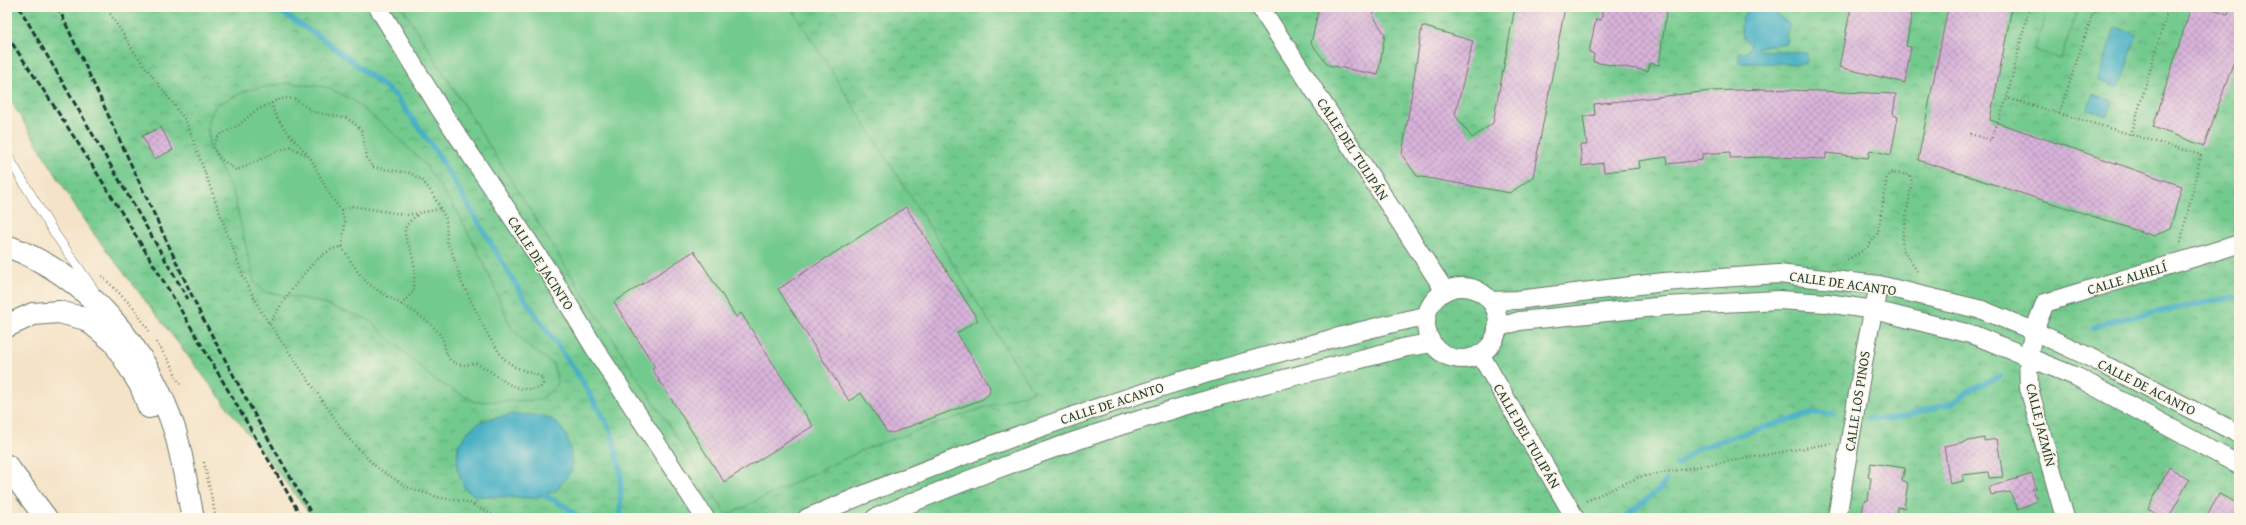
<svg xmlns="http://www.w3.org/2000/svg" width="2246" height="525" font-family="'Gentium Book Plus',serif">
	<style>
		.park { fill: url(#park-crowns); stroke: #498461 }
		.pitch { fill: #73ca8e; stroke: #498461 }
		.water { fill: #46b0c4; stroke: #32767c }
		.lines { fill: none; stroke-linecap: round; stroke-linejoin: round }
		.stream { stroke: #46b0c4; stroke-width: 5.5 }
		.building { fill: url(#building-cross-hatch) }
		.lane-casing { stroke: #6a7767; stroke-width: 10 }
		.street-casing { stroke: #6a7767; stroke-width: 20 }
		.secondary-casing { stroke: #6a7767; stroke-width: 24 }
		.highway-casing { stroke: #6a7767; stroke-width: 24 }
		.path { stroke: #6a7767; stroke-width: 2.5; stroke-dasharray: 1 3; stroke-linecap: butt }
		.lane { stroke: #fff; stroke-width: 9 }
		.street { stroke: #fff; stroke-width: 18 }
		.secondary { stroke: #fff; stroke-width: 22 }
		.highway { stroke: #fff; stroke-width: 22 }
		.rail { stroke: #1f3d34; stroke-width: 3; stroke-dasharray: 6 3; stroke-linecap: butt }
		.labels { text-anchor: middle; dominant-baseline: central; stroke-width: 3; stroke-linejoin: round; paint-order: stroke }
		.street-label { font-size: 14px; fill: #1f3d34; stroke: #fcf5e5 }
	</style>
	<defs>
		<pattern id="park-crowns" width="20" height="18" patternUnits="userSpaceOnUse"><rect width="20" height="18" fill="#73ca8e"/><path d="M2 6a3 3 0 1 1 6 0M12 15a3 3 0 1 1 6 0" fill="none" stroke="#5ea575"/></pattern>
		<pattern id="building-cross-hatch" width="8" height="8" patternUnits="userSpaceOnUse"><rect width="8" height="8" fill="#d9b3da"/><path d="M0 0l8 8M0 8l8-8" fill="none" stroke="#af93b2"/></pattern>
	</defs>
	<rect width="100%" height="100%" fill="#fcf5e5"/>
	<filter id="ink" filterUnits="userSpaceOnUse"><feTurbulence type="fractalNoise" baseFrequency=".025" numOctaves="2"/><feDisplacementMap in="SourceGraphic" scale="8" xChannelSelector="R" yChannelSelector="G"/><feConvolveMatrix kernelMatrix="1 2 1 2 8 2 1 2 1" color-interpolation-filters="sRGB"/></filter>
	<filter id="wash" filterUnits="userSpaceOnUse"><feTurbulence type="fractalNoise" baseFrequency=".012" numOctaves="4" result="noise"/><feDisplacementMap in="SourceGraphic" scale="16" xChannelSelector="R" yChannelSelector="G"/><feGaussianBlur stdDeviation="0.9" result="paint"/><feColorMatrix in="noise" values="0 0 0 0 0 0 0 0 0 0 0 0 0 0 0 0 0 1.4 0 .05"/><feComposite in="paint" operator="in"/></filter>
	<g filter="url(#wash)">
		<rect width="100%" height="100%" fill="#f4e3c7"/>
		<path class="park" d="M7,7H2239V518H313L87,225L7,95Z"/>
		<g class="pitch">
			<path d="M402,7H791L1033,391L867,448L727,515L564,264Z"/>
			<path d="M2049,7H2078L2061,59L2034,50Z"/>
			<path d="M287,83L326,87L352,100L392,132L424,163L458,213L486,268L511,327L529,347L553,364L558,384L540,400L475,402L433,379L369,320L316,301L264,292L254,281L234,195L209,145L208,121L216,105L248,90Z"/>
		</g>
		<g class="water">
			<path d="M1754,7L1769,8L1790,25L1787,31L1786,43L1758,47L1757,50L1807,53L1806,64L1739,63V52H1748L1751,45C1737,34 1737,16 1754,7Z"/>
			<path d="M2115,27L2137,35L2119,88L2098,80Z"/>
			<path d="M2093,94L2113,101L2108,116L2088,109Z"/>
			<path d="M514,414C524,415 540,414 549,418C568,427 572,452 572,470L556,491L533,498L475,496L465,489L457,469L458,446L468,431L481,421Z"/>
		</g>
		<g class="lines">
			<g class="stream">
				<path d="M273,7L326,41L396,96L435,150L524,298L579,376L611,431L621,473L620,518"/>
				<path d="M2093,329L2107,322L2239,296"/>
				<path d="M1869,418L1887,420L1950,404L1973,388L2000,376"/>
				<path d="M1677,465L1696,449L1751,431L1815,413L1834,414"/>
				<path d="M544,495L568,508L578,518"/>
				<path d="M1626,518L1627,515L1662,487L1666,480"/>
			</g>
		</g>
		<g id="blocks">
			<g class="building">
				<path d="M1319,7H1375L1373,16L1385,34L1378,75L1328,65L1311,43Z"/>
				<path d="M1515,7H1565L1533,177L1510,193L1417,176L1402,155L1422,26L1473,41L1455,115L1472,138L1493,123Z"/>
				<path d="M1603,7H1667L1659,65L1650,63L1648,71L1593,62L1594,54L1589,52L1596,19L1601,20Z"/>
				<path d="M1851,7H1913L1906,46L1911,47L1905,83L1839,67Z"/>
				<path d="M1948,7H2012L1990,120L2182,186L2170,229L2154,236L1918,160Z"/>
				<path d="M2191,7H2207L2228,14L2231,7H2239V47L2204,146L2153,127Z"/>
				<path d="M1764,89L1896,94L1893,115L1898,117L1891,155L1870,150L1868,158L1826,153V159L1774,157L1730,158V152L1702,154V160L1668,164L1667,157L1639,161L1640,168L1604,172L1603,163L1582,166L1580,145H1587L1583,116L1595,115L1594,104L1711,91Z"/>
				<path d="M161,127L173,150L154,159L142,136Z"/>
				<path d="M906,207L978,320L957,333L990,387L989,394L983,399L892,433L887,432L861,393L849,401L778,289Z"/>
				<path d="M694,251L736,317L741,313L813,426L724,482L652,369L655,367L614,302Z"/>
				<path d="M1984,438V441L1997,439L2003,477L1989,478L1988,472L1963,475V481L1950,484L1944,446Z"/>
				<path d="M1871,463L1905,468L1902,480L1908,483L1904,508L1897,507L1896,518H1861L1864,501L1868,500L1871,478L1868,476Z"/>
				<path d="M2169,467L2189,480L2169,518H2164L2148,509Z"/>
				<path d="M2032,474L2036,489H2032L2037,501L2018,509L2010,492L1991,495L1989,487Z"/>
				<path d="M2219,494L2239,504L2233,518H2206Z"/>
			</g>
		</g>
	</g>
	<g filter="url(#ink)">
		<use href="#blocks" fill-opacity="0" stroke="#6a7767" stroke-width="1"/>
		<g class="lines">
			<defs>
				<path id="lane" d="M7,155L53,231L94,290"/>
				<g id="street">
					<path d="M378,7L440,109L552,277L594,347L705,518"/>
					<path d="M1260,7L1445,291"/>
					<circle cx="1462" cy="323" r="36"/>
					<path d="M1490,301L1517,300L1664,282L1778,274L1879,285L1982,310L2034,331L2089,357L2239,434"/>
					<path d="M1497,328L1519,321L1666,306L1778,300L1827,303L1874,310L1974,335L2077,377L2239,465"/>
					<path d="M1480,354L1575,518"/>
					<path d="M807,518C969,450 1135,390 1305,346C1345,335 1386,324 1426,316"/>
					<path d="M875,518C944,489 1015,461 1087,437C1192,401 1300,375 1407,347L1432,343"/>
					<path d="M1837,518L1866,346L1876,298"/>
					<path d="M2065,518L2029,388L2028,357L2034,331L2045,303L2239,244"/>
				</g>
				<g id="secondary">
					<path d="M7,246C89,276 148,349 175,431C183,459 187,490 193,518"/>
					<path d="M7,326L33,314L59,312L86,319L114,342L141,386L149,407"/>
				</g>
				<path id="highway" d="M7,466L46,518"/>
			</defs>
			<use href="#lane" class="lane-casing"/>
			<use href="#street" class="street-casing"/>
			<use href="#secondary" class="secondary-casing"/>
			<use href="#highway" class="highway-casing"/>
			<g class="path">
				<path d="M106,7L135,53L186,121L243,276L262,313L349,439L376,467L407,487L441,498L468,502L499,518"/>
				<path d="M2029,7L2007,98L2201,155L2180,245"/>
				<path d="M272,103C272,119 298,143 308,155"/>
				<path d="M2059,114L2095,7"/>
				<path d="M7,133L13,142"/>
				<path d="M1970,134L1991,140L2007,98"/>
				<path d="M2131,135L2167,13L2150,7"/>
				<path d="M341,211L352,206L407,215L441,209"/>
				<path d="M1844,262L1867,248L1878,233L1887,176L1891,173L1910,175L1912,183L1902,240L1903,250L1917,271"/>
				<path d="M102,276L134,308L149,331"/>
				<path d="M401,305L414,291C413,281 416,270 413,259C409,237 394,231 419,214"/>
				<path d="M269,323C283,303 316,247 342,247C350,259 358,275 369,284C391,301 426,313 441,336C446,344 444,355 452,361C459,367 468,365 475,363C500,374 509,394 540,388L543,384L542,377L515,367L503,358L489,337L462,283L452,252L447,243L446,219L432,193L422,180L410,173L372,167L367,158L362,131L355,124L346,118L313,112L295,99L286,98L277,100L255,111L239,125L221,134L217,138L213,147L219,158L236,170C256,163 271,152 291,147L310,157L328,192L341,211L345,222L342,247"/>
				<path d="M156,342L172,366L180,385"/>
				<path d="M204,462L216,518"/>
				<path d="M1586,501L1639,477L1833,443"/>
				<path d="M1545,518L1554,515"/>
			</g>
			<use href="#lane" class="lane"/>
			<use href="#street" class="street"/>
			<use href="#secondary" class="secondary"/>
			<use href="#highway" class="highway"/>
			<g class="rail">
				<path d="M19,7L188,299"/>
				<path d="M58,7L200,313L258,421L314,518"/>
				<path d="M7,36C114,192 208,355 302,518"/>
			</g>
		</g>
	</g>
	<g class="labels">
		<g class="street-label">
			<text transform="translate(1353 149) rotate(57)">CALLE DEL TULIPÁN</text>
			<text transform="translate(541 263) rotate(57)">CALLE DE JACINTO</text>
			<text transform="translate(2127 278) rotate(-17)">CALLE ALHELÍ</text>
			<text transform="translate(1843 283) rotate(8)">CALLE DE ACANTO</text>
			<text transform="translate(2147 387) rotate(27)">CALLE DE ACANTO</text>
			<text transform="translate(1857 401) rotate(-81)">CALLE LOS PINOS</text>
			<text transform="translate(1112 403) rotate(-18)">CALLE DE ACANTO</text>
			<text transform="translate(2041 425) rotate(76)">CALLE JAZMÍN</text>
			<text transform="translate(1527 436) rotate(60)">CALLE DEL TULIPÁN</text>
		</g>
	</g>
	<rect width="2246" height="525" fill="none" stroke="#fcf5e5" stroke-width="24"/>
</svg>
